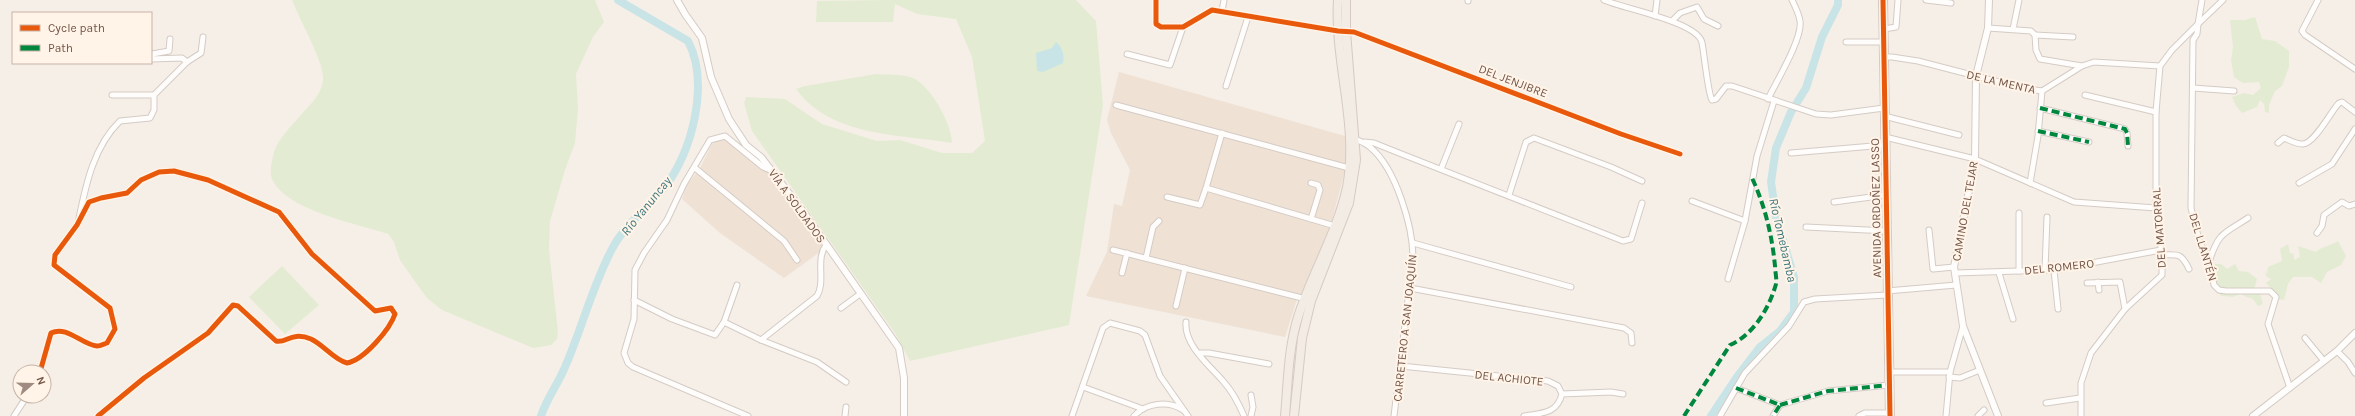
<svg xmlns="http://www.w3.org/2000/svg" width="2355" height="416" font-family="Karla,sans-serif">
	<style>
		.residential { fill: #efe1d4 }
		.green { fill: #e3ecd2 }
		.water { fill: #c9e4e6 }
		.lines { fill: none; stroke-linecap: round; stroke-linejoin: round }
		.river { stroke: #c9e4e6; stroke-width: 8 }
		.minor-casing { stroke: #d4cbc5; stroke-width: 7 }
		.tertiary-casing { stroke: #d4cbc5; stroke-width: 8 }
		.primary-casing { stroke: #d5cac4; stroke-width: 10 }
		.minor { stroke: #fefdfb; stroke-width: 5 }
		.tertiary { stroke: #fefdfb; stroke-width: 6 }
		.primary { stroke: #f2ece4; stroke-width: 8 }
		.quiet { stroke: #00873e; stroke-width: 4; stroke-dasharray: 8 4; stroke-linecap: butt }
		.cycleway-casing { stroke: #fff4e7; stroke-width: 8 }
		.cycleway { stroke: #e8590c; stroke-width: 5 }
		.labels { text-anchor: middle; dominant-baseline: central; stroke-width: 4; stroke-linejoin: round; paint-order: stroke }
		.street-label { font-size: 12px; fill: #725548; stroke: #fff4e7 }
		.water-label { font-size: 13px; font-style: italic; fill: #3f777f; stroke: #fff4e7 }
	</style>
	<rect width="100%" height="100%" fill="#f6efe7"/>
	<g class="residential">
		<path d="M1119,72L1345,136L1346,167L1331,224L1303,294L1298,296L1285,337L1086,296L1107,252L1114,204L1122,206L1130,170L1111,133L1107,120Z"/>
		<path d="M719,139H725L762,170L769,172L824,249L784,278L720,233L682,199L687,184L699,170L712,144Z"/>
	</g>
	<g class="green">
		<path d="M292,0H595L604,22L593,37L576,74L578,109L575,143L565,170L550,221L549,249L558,332L557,339L551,345L533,348L442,310L427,298L411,276L400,260L394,242L388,234C358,224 285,210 272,179C269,171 272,160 274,152C279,138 291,126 301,115C310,104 324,93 323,76C321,56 300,21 292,0Z"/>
		<path d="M890,0H1076L1096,21L1103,105L1069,325L910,361L895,333L752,131L744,103L746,97L785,99L822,124L877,141L900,140L942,153H972L985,141L972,57L956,19L917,14L895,4L893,22H816L817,1Z"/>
		<path d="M2255,17L2262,39L2275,41L2289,51V67L2282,86L2275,91L2269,105V113L2265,112L2264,104L2260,100L2257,107L2242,113L2236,106L2232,97L2244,93L2253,95L2261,88L2259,82L2243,83L2234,77L2231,61L2233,47L2230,20H2245Z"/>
		<path d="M876,74C887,75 900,74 910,77C929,82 952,124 952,143C899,134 831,137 796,89L805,86Z"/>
		<path d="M2338,241L2346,256L2341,265L2327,272L2321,283L2312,277H2293L2288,284L2284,300L2278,299L2276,293L2266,283L2271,279L2267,277L2264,271L2267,274L2268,267L2282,261L2280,249L2288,244L2290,253L2294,254V260L2300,257L2298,246L2316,252C2322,246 2331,246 2338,241Z"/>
		<path d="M2215,264H2221L2227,269L2235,264L2239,271L2248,272L2257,279L2254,289L2260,294L2263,304L2258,306L2253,299L2244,296L2242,293L2233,297L2221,296L2216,290L2213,266Z"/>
		<path d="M282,266L319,305L285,334L249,297Z"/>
	</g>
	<path class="water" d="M1056,42C1062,46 1065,56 1063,63L1043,72L1037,71L1036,53L1052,48Z"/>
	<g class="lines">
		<g class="river">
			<path d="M541,416C547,398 558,384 565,367C582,328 592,287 612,249C624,226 646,209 663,189C692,155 710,83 688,41L618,0"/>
			<path d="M1711,416L1737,377L1760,347L1780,331L1794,312V277L1776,217L1771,182L1776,148L1791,112L1806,88L1822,37L1838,5V0"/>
		</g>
		<defs>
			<g id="minor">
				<path d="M1156,0V24L1161,27H1183L1212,10L1338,31L1354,32L1621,134L1680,154"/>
				<path d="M1604,0C1624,9 1699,22 1702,43C1704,52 1708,94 1712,100L1716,99L1726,86H1732L1816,114L1831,115L1884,108"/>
				<path d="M1926,0L1951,3"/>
				<path d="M2223,0L2198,24L2197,34L2193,40L2191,208L2199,240L2210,264L2214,285L2219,290L2226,291H2270L2276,297L2268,324L2290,388"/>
				<path d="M2318,0L2302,31L2305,35L2355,69"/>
				<path d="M1468,1V0"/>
				<path d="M1222,11L1224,0"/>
				<path d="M1655,16L1657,0"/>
				<path d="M1672,21L1680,13L1697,7L1704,19L1718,26"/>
				<path d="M1988,28L2031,31L2035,35L2036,50L2040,59L2082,66"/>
				<path d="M1884,29L1896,27L1898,0"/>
				<path d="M2013,29L2019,0"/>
				<path d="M2035,35L2073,37"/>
				<path d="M1846,42H1884"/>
				<path d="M1127,54L1170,65L1183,27"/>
				<path d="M1884,57H1892L1918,61L2022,88L2042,91L2082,66L2094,62L2160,66"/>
				<path d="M152,59V54L169,51L170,39"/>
				<path d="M187,62L201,53L203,37"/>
				<path d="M1226,86L1248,17"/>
				<path d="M2193,88L2234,91"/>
				<path d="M112,95H154"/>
				<path d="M2085,95L2156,112"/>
				<path d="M1768,99C1776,82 1803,38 1800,21C1799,14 1795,6 1792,0"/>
				<path d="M1116,105L1349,168"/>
				<path d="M2040,108L2125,129L2127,133L2128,146"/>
				<path d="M1884,116L1959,135"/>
				<path d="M2038,131L2089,142"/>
				<path d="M1885,137L1975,159L2074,202L2156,208"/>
				<path d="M1353,138C1359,141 1366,143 1371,148C1396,169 1413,227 1413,258L1394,416"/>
				<path d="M1364,142L1374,143L1399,153L1623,241L1631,239L1642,203"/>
				<path d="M2278,143L2284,138C2289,140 2296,144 2302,144C2314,145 2331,111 2339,103L2342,102L2355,112"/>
				<path d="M1791,153L1885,145"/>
				<path d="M695,168L784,241L797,260"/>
				<path d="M1441,169L1459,124"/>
				<path d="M2030,183L2038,136L2042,91"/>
				<path d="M2299,183L2332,164L2355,129"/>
				<path d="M1206,188L1222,133"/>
				<path d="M1509,195L1526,142L1534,138L1611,167L1642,181"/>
				<path d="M1167,197L1200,205L1206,188L1335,226"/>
				<path d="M1692,201L1745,221"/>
				<path d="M1834,202L1886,195"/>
				<path d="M79,218C86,184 94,146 120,121L150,118L154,110V95L187,62L182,58L151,59"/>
				<path d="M1311,219L1320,190L1318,185L1311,183"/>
				<path d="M1806,227L1887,231"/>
				<path d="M1929,230L1933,269L1954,267"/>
				<path d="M2317,233L2322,226L2324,215L2342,202L2349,206L2355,204"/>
				<path d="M1413,243L1571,287"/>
				<path d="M1113,250L1306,299"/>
				<path d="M2162,255C2179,254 2182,254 2189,269"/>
				<path d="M1146,258L1153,227L1159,221"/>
				<path d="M2209,262C2219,231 2224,234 2248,218"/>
				<path d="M2045,270L2047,217"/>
				<path d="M2054,270L2058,309"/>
				<path d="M2019,271V213"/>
				<path d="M1122,273L1127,253"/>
				<path d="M1955,273L2054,270L2161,250"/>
				<path d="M1999,273L2013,319"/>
				<path d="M1728,279L1745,221L1757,156L1774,101"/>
				<path d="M2098,282L2099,290"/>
				<path d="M2087,283L2120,282L2125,309"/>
				<path d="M1410,288L1624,328L1631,333L1632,343"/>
				<path d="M1887,291L1956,285"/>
				<path d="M634,300L672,319L715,335L724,322L737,285"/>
				<path d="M1176,306L1185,268"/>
				<path d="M841,308L860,294"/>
				<path d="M724,322L761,340L817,362L846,382"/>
				<path d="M1186,322C1184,345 1209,365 1223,381C1232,391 1239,404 1244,416"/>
				<path d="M2305,338L2324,361"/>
				<path d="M761,340L817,296C826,281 815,260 826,245"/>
				<path d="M2337,351L2348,362L2355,373"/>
				<path d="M1199,353H1209L1269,364"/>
				<path d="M1401,366L1548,381L1558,386L1562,394C1557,414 1542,413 1524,416"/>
				<path d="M40,372L51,333C67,325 82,345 97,346C100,346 104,344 107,343L115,329L110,308L54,265L55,255L77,225L89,202L101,198L127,193L141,180L159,172L174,171L208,180L279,212L312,254L375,311L391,308L395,314C390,329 364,360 347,363C334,360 324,345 311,339C291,331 286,344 276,341L238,306L233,305L208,333L144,378L98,416"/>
				<path d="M1889,372H1950"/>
				<path d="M1949,377L1960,378L1980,370"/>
				<path d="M1083,387L1143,409"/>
				<path d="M1736,388L1780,405L1773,416"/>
				<path d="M1562,394L1611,392L1623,394"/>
				<path d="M1251,395L1253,407L1251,416"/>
				<path d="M2046,403L2080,398"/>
				<path d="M1780,405L1828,391L1889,385"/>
				<path d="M14,416L27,396"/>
				<path d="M748,416L633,367L628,363L624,353L634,319L635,270L644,253L667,220L684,184L710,140L725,136L763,167L770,170"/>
				<path d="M845,416L846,407"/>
				<path d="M1072,416L1103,328L1110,323L1140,331L1145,335L1160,376L1188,416"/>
				<path d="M1134,416C1146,403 1168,400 1183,410"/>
				<path d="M1720,416L1745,373L1789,326L1804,302L1815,299L1887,295"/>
				<path d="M1859,416L1865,413H1890"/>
				<path d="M1946,416L1950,372L1963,326"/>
				<path d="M1978,416L1984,410"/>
				<path d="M2081,416V383L2091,353L2125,309L2162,275V255L2156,208V112L2160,66L2172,50L2198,24L2202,0"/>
			</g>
			<g id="tertiary">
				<path d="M677,0L685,14L702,38L711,77L729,119L746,145L761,157L805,214L899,348L904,378V416"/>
				<path d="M1989,0L1988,28L1976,76L1975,159L1954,267L1963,326L1998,416"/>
				<path d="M2253,416L2337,351L2355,333"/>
			</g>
			<g id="primary">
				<path d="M1883,0L1890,416"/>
				<path d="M1285,416C1288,383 1288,349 1298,317C1312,273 1337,233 1347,187C1359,125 1334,62 1338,0"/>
				<path d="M1294,416L1302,338L1311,301L1349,203L1356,160L1346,31V0"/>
			</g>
		</defs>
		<use href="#minor" class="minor-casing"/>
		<use href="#tertiary" class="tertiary-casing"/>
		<use href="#primary" class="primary-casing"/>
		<use href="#minor" class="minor"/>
		<use href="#tertiary" class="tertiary"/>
		<use href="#primary" class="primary"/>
		<g class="quiet">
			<path d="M2040,108L2125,129L2127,133L2128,146"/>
			<path d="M2038,131L2089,142"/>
			<path d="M1736,388L1780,405L1773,416"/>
			<path d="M1780,405L1828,391L1889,385"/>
			<path d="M1684,416L1730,345C1753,335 1769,309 1776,284C1777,279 1775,271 1775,266C1772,235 1765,206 1752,178"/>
		</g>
		<defs>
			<g id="cycleway">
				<path d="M1156,0V24L1161,27H1183L1212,10L1338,31L1354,32L1621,134L1680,154"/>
				<path d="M1883,0L1890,416"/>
				<path d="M40,372L51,333C67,325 82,345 97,346C100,346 104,344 107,343L115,329L110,308L54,265L55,255L77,225L89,202L101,198L127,193L141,180L159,172L174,171L208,180L279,212L312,254L375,311L391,308L395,314C390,329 364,360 347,363C334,360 324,345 311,339C291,331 286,344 276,341L238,306L233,305L208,333L144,378L98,416"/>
			</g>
		</defs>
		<use href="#cycleway" class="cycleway-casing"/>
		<use href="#cycleway" class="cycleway"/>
	</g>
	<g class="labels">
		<g class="street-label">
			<text transform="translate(1513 81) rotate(21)">DEL JENJIBRE</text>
			<text transform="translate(2001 82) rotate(13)">DE LA MENTA</text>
			<text transform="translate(797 206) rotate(54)">VÍA A SOLDADOS</text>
			<text transform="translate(1876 208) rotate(-91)">AVENIDA ORDOÑEZ LASSO</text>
			<text transform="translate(1965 211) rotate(-80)">CAMINO DEL TEJAR</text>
			<text transform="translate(2159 228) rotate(-94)">DEL MATORRAL</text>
			<text transform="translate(2203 247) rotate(73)">DEL LLANTÉN</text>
			<text transform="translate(2059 267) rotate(-6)">DEL ROMERO</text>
			<text transform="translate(1405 328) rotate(-84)">CARRETERO A SAN JOAQUÍN</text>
			<text transform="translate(1509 378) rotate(6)">DEL ACHIOTE</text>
		</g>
		<g class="water-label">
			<text transform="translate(646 206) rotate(-51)">Río Yanuncay</text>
			<text transform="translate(1783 240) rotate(77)">Río Tomebamba</text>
		</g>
	</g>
	<rect x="12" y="12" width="140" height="52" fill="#fff4e7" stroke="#c7b4a7"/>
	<rect x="20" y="25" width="20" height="6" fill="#e8590c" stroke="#c7b4a7"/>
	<text x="48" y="32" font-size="12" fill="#725548">Cycle path</text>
	<rect x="20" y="45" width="20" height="6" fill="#00873e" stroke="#c7b4a7"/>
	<text x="48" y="52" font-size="12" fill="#725548">Path</text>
	<g transform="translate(32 384) rotate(70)"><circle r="19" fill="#fff4e7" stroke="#c7b4a7"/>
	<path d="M0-3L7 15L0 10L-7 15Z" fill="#a08b80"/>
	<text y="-6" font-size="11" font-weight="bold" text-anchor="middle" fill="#725548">N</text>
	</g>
</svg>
